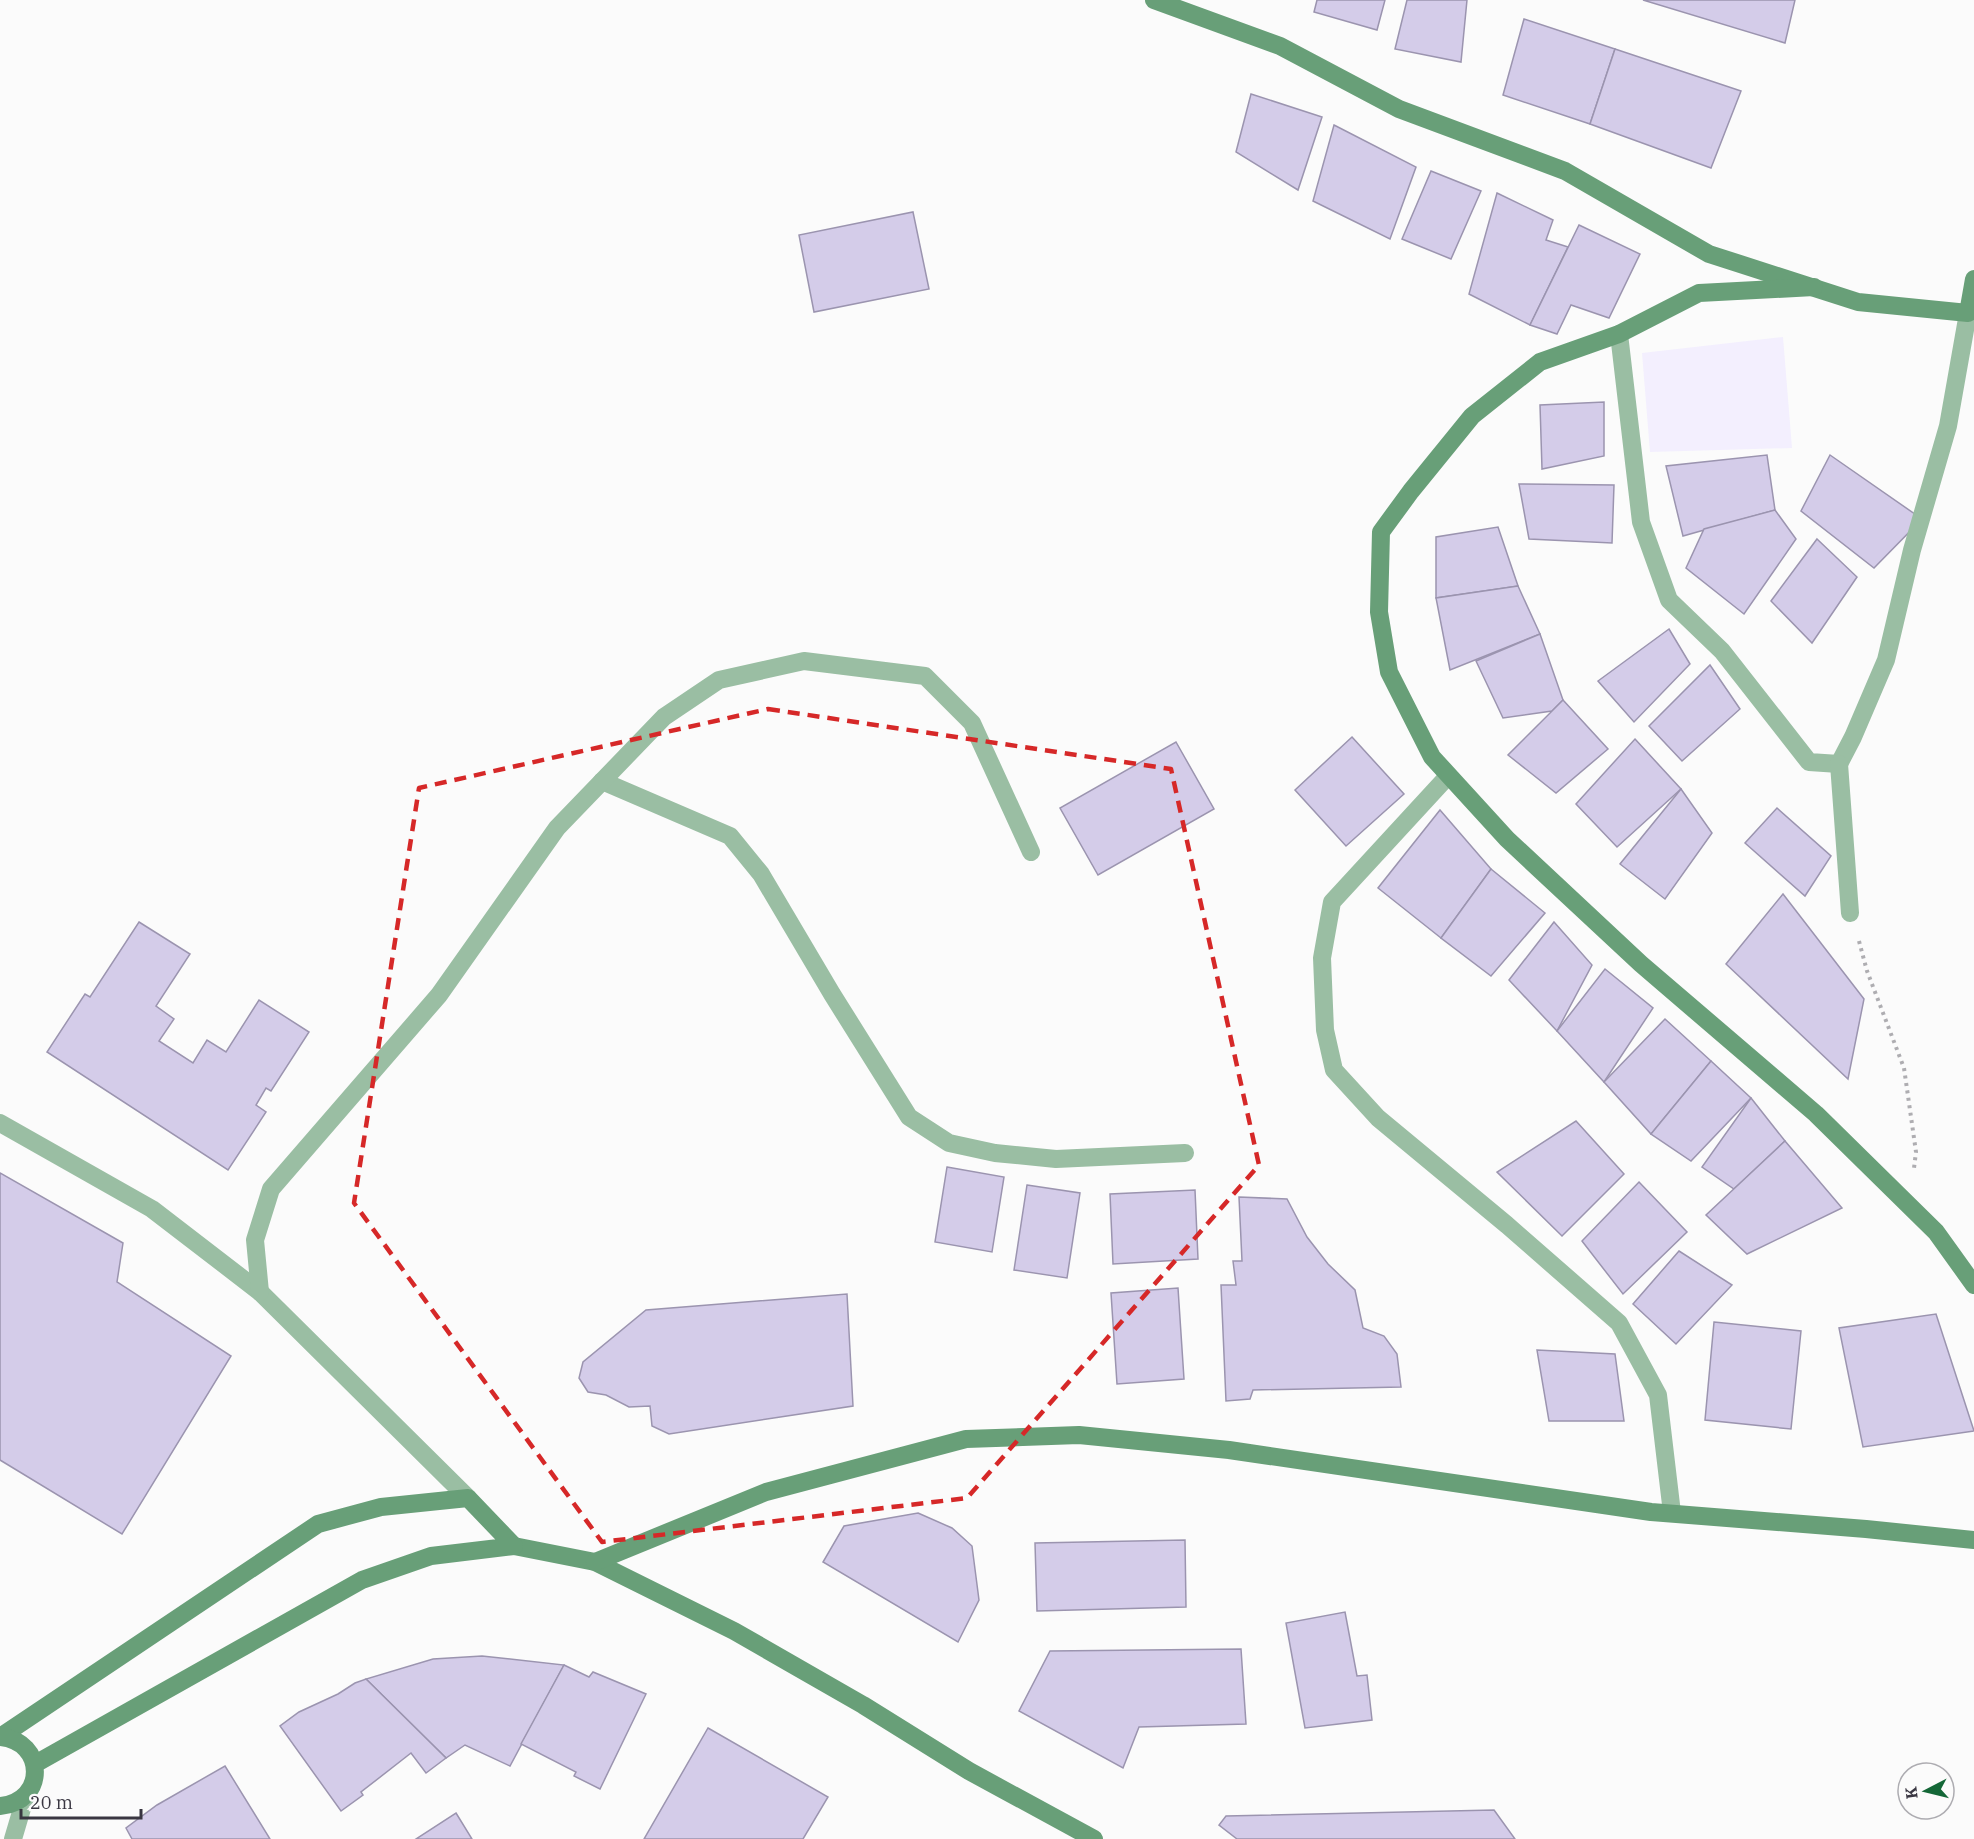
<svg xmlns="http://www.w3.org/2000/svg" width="1974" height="1839" font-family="'IBM Plex Serif',serif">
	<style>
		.built { fill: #f3effe }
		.building { fill: #d4cce9; stroke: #9b94af; stroke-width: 1.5 }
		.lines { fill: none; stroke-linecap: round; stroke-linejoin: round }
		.path { stroke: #aeadb1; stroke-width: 4; stroke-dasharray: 3 4.5; stroke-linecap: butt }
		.street { stroke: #9abea3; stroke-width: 18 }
		.secondary { stroke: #689f78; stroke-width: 18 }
		.marked { fill: none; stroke: #d62828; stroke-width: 4.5; stroke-dasharray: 12 8; stroke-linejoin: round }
	</style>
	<rect width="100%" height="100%" fill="#fbfbfb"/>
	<path class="built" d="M1783,337L1792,448L1650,452L1642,353Z"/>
	<g class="building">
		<path d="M1317,0H1385L1377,30L1314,12Z"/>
		<path d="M1407,0H1467L1461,62L1395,49Z"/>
		<path d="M1643,0H1795L1785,43Z"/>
		<path d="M1524,19L1615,49L1590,124L1503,95Z"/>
		<path d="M1615,49L1741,91L1711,168L1590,124Z"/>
		<path d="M1251,94L1322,117L1298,190L1236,152Z"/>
		<path d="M1334,125L1416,167L1390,239L1313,201Z"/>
		<path d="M1431,171L1481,191L1451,259L1402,239Z"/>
		<path d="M1497,193L1553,220L1546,240L1568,247L1530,325L1469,294Z"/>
		<path d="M913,212L929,289L814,312L799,235Z"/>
		<path d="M1579,225L1640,254L1609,318L1571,305L1557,334L1530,325Z"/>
		<path d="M1604,402V456L1542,469L1540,405Z"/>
		<path d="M1767,455L1775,510L1683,536L1666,466Z"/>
		<path d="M1830,455L1922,519L1874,568L1801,511Z"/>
		<path d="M1519,484L1614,485L1612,543L1529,539Z"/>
		<path d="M1775,510L1796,539L1744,614L1686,568L1704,529Z"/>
		<path d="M1498,527L1518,586L1436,598V537Z"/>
		<path d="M1817,539L1857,577L1812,643L1771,601Z"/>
		<path d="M1518,586L1540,634L1450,670L1436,598Z"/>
		<path d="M1669,629L1690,664L1634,722L1598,681Z"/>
		<path d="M1540,634L1563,700L1552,711L1503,718L1476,661Z"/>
		<path d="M1710,665L1740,709L1682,761L1649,726Z"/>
		<path d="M1563,700L1608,749L1556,793L1508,755Z"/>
		<path d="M1352,737L1404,794L1346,846L1295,790Z"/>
		<path d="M1635,739L1681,789L1617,847L1576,804Z"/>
		<path d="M1176,742L1214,809L1098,875L1060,808Z"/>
		<path d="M1681,789L1712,833L1665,899L1620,864Z"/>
		<path d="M1777,808L1831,856L1805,896L1745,843Z"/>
		<path d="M1440,810L1491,869L1441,938L1378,888Z"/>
		<path d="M1491,869L1545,913L1491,976L1441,938Z"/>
		<path d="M1783,894L1864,999L1848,1079L1726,964Z"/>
		<path d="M139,922L190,954L156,1006L174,1019L159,1041L193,1063L207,1040L226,1052L259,1000L309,1032L271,1091L266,1088L256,1105L266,1112L228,1170L47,1052L85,994L90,997Z"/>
		<path d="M1554,922L1592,965L1557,1031L1509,980Z"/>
		<path d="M1605,969L1653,1008L1604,1082L1557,1031Z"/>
		<path d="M1665,1019L1711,1061L1651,1134L1604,1082Z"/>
		<path d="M1711,1061L1751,1098L1691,1161L1651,1134Z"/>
		<path d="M1751,1098L1785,1141L1734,1189L1702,1167Z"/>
		<path d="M1576,1121L1624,1174L1562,1236L1497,1172Z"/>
		<path d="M1785,1141L1842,1208L1747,1254L1706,1215Z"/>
		<path d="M947,1167L1004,1177L992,1252L935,1242Z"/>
		<path d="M0,1173L123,1243L117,1282L231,1356L122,1534L0,1460Z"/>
		<path d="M1639,1182L1687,1232L1623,1294L1582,1241Z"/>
		<path d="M1027,1185L1080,1193L1067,1278L1014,1270Z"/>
		<path d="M1195,1190L1198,1259L1113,1264L1110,1194Z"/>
		<path d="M1239,1197L1287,1199L1307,1237L1328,1264L1355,1290L1363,1328L1384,1336L1397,1354L1401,1387L1253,1390L1250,1399L1226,1401L1221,1285H1236L1233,1261H1242Z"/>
		<path d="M1679,1251L1732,1285L1676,1344L1633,1304Z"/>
		<path d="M1178,1288L1184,1379L1117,1384L1111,1293Z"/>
		<path d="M847,1294L853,1406L669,1434L652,1426L650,1406L629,1407L606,1395L588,1392L579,1378L583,1362L646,1310Z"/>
		<path d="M1936,1314L1974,1431L1863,1447L1839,1328Z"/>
		<path d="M1714,1322L1801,1331L1791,1429L1705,1420Z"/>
		<path d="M1537,1350L1615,1354L1624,1421H1549Z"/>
		<path d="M918,1513L952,1528L972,1546L979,1600L958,1642L823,1562L844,1526Z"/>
		<path d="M1185,1540L1186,1607L1037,1611L1035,1543Z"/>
		<path d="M1345,1612L1357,1676L1367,1675L1372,1720L1305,1728L1286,1623Z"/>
		<path d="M1241,1649L1246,1724L1139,1727L1123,1768L1019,1711L1050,1651Z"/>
		<path d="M482,1656L564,1665L510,1766L465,1745L446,1758L366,1679L433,1659Z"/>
		<path d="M564,1665L589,1677L593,1672L646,1694L600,1789L574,1776L576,1772L521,1744Z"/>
		<path d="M366,1679L446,1758L426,1773L411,1753L361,1792L363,1795L341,1811L280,1726L299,1712L338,1694L355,1683Z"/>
		<path d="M708,1728L828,1797L803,1839H644Z"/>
		<path d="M225,1766L270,1839H132L126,1828L157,1805Z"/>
		<path d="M1494,1810L1515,1839H1237L1219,1825L1226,1816Z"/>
		<path d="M456,1813L472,1839H416Z"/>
	</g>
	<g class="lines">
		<path class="path" d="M1859,941L1867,971L1904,1068L1916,1152L1914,1168"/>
		<g class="street">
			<path d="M1619,334L1641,522L1669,600L1722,651L1809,762L1839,764L1853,737L1886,660L1912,550L1948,426L1968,313"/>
			<path d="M1839,764L1850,913"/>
			<path d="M1448,776L1332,902L1322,958L1325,1030L1334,1070L1378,1118L1507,1225L1619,1323L1658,1395L1672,1513"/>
			<path d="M602,781L730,836L761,874L832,994L909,1117L949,1143L995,1153L1056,1159L1185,1153"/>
			<path d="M0,1123L152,1209L260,1292L468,1498"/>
			<path d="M260,1292L255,1240L271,1189L439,995L557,828L664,717L719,680L804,661L925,676L972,723L1031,852"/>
			<path d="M13,1839L26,1795"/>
		</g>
		<g class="secondary">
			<path d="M1154,0L1280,46L1399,109L1565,171L1709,254L1858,302L1968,313L1974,279"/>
			<path d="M1814,287L1699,293L1619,334L1540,362L1472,416L1411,491L1381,532L1379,612L1389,672L1432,757L1507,839L1641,964L1816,1114L1936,1232L1974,1285"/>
			<path d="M514,1546L595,1562L734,1631L863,1705L969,1771L1094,1839"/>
			<path d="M595,1562L766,1492L966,1439L1079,1435L1229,1450L1651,1512L1866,1529L1974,1540"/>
			<path d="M0,1737L318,1524L381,1507L468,1498L514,1546L431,1556L362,1580L35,1764"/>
			<path d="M0,1737C46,1741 47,1802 0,1806"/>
		</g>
	</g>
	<path class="marked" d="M768,709L1171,769L1259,1165L967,1498L602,1542L354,1203L419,788Z"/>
	<g transform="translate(1926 1791) rotate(263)"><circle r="28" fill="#fbfbfb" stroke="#adacb1" stroke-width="1.5"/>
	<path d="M0-4.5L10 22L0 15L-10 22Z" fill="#146737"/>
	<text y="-9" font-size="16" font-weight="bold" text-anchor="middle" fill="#393641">K</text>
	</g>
	<path d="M21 1809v9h120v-9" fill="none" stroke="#393641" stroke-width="3"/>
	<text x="30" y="1809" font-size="18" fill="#393641" stroke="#fbfbfb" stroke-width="4.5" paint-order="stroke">20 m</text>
</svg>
